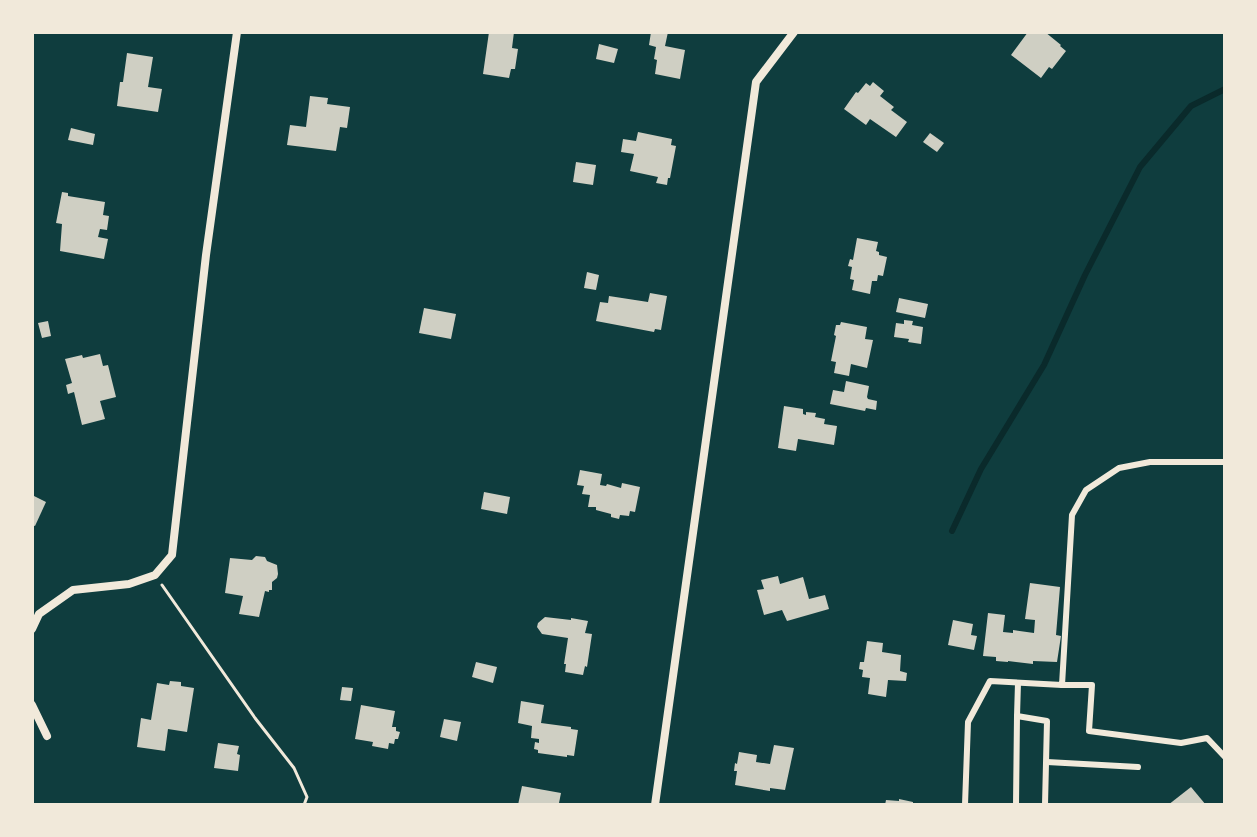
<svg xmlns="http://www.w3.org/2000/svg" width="1257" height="837" font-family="'Titillium Web',sans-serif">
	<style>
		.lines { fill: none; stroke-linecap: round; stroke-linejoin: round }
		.stream { stroke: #0a2a2b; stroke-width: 6 }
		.building { fill: #cfcfc3 }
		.path { stroke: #f1e9da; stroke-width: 3 }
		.service { stroke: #f1e9da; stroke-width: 6 }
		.minor { stroke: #f1e9da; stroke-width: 8 }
	</style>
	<rect width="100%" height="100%" fill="#0f3d3e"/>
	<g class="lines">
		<path class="stream" d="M952,531L981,469L1044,365L1085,275L1140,167L1191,106L1225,89"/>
	</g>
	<g class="building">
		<path d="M489,32H514L512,48L518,49L515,69H511L509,78L483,74Z"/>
		<path d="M651,32H668L665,46L685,50L680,79L655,74L657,60L654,59L656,47L649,45Z"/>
		<path d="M1028,32H1045L1061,45L1060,46L1066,51L1052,69L1049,67L1041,78L1011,55Z"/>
		<path d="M599,44L618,49L614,63L596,59Z"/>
		<path d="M127,53L153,57L148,87L162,89L158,112L117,106L120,82H123Z"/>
		<path d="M873,82L884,91L880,96L894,107L891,110L907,122L896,137L870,119L866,125L844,109L856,92L858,93L866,83L870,86Z"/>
		<path d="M310,96L328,98L327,104L350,107L347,128L340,127L336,151L287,145L290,125L306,127Z"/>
		<path d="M71,128L95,134L93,145L68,140Z"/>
		<path d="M638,132L672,139L671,145L676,146L670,178H668L667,185L656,183L658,177L630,171L634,154L621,152L623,139L636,141Z"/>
		<path d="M930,133L944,143L937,152L923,142Z"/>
		<path d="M576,162L596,165L593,185L573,182Z"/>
		<path d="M62,192L68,193V196L105,202L103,215L109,216L107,230L100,229L98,237L108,239L104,259L60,251L62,224L56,223Z"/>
		<path d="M857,238L878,242L876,251L879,252V255L887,257L883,276L878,275L877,281H872L870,294L852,290L854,280L850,279L852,267L848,266L850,259L853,260Z"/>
		<path d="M587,272L599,275L596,290L584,288Z"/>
		<path d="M650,293L667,296L661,330L655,329L654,332L596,321L600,302L608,303L609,296L648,302Z"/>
		<path d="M899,298L928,304L925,318L896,312Z"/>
		<path d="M424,308L456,314L451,339L419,333Z"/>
		<path d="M904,320L913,321L912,325L923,327L921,344L908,342L909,339L894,337L896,323L904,324Z"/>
		<path d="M48,321L51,336L42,338L38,323Z"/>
		<path d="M841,322L867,327L865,339L873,340L867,368L851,364L849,376L834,373L836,362L831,361L836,336L834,335L836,325H840Z"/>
		<path d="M100,354L103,366L108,365L116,397L100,401L105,419L82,425L74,392L68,394L66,385L72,383L65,359L82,355L83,358Z"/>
		<path d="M846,381L869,386L867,397L868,399L877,401L876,410L866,408L865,411L830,404L833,390L844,392Z"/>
		<path d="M784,406L803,409V414L806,415V412L816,413L815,417L825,419L824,424L837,426L834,445L798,439L796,451L778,448Z"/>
		<path d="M580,470L602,474L600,485L606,486L607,484L621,488L622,483L640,487L635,512L630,511L629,516L620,515L619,519L611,517V514L596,510V507H588L590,495L582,494L584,486L577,485Z"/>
		<path d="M484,492L510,497L507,514L481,509Z"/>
		<path d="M32,495L46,502L35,526L32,525Z"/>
		<path d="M256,556L265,557L267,561L277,565L278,574L277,578L272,582V590H269V592L265,591L259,617L239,614L243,596L225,593L230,558L252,560Z"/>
		<path d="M778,576L780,584L803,577L809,599L825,595L829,609L787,621L782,610L764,615L757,590L764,589L761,580Z"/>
		<path d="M1030,583L1060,587L1056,635L1061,636L1057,662L1033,661V664L1008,661V662L996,661V657L983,656L988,613L1005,615L1003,632L1013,633V630L1034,633L1035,620L1025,619Z"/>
		<path d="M545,617L571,620V618L588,621L585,633L592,634L587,667L585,666L583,675L565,672L566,664H564L568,638L542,634L537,627L538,623Z"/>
		<path d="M953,620L973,624L971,635L977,636L974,650L948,645Z"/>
		<path d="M867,641L883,643L882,652L901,655L900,671L907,673L906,681L888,680L886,697L868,694L870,678L862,677L863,670L859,669L860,662H864Z"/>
		<path d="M476,662L497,667L493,683L472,677Z"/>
		<path d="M170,681L181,682V686L194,688L187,732L168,729L165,751L137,747L141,718L151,720L157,683L169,685Z"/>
		<path d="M342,687L353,688L351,701L340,700Z"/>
		<path d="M521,701L544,705L541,723L571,727V729L578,730L574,756L567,755V757L538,753V750L534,749L535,742L539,743V739L531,738L532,726L518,723Z"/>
		<path d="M361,705L395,711L392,727H396V731L400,732L398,739H395L394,744L389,743L388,749L372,746L373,742L355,739Z"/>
		<path d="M444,719L461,722L457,741L440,737Z"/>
		<path d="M218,743L239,746L237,754L240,755L238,771L214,768Z"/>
		<path d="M774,745L794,748L785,790L770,788V791L735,785L737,771H734L735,763L737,764L739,752L757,755L756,762L770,764Z"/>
		<path d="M522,786L561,793L559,803L556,805H518Z"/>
		<path d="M1191,787L1206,805H1168Z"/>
		<path d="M899,799L913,802V805H885L886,800L899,801Z"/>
	</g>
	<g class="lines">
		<path class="path" d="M162,585L255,718L294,768L307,797L304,805"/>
		<g class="service">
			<path d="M1018,683L1017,716L1047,721L1045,805"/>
			<path d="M1062,685H1092L1089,731L1181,743L1207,738L1225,757"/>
			<path d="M1047,762L1138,767"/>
			<path d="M965,805L968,722L990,681L1062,685L1072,515L1086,490L1119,468L1150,462H1225"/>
			<path d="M1016,805L1017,716"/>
		</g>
		<g class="minor">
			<path d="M32,629L39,614L73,590L129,584L155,575L172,555L206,255L237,32"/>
			<path d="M32,705L47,736"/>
			<path d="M655,805L756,82L794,32"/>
		</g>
	</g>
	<rect width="1257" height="837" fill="none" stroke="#f1e9da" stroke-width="68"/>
</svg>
